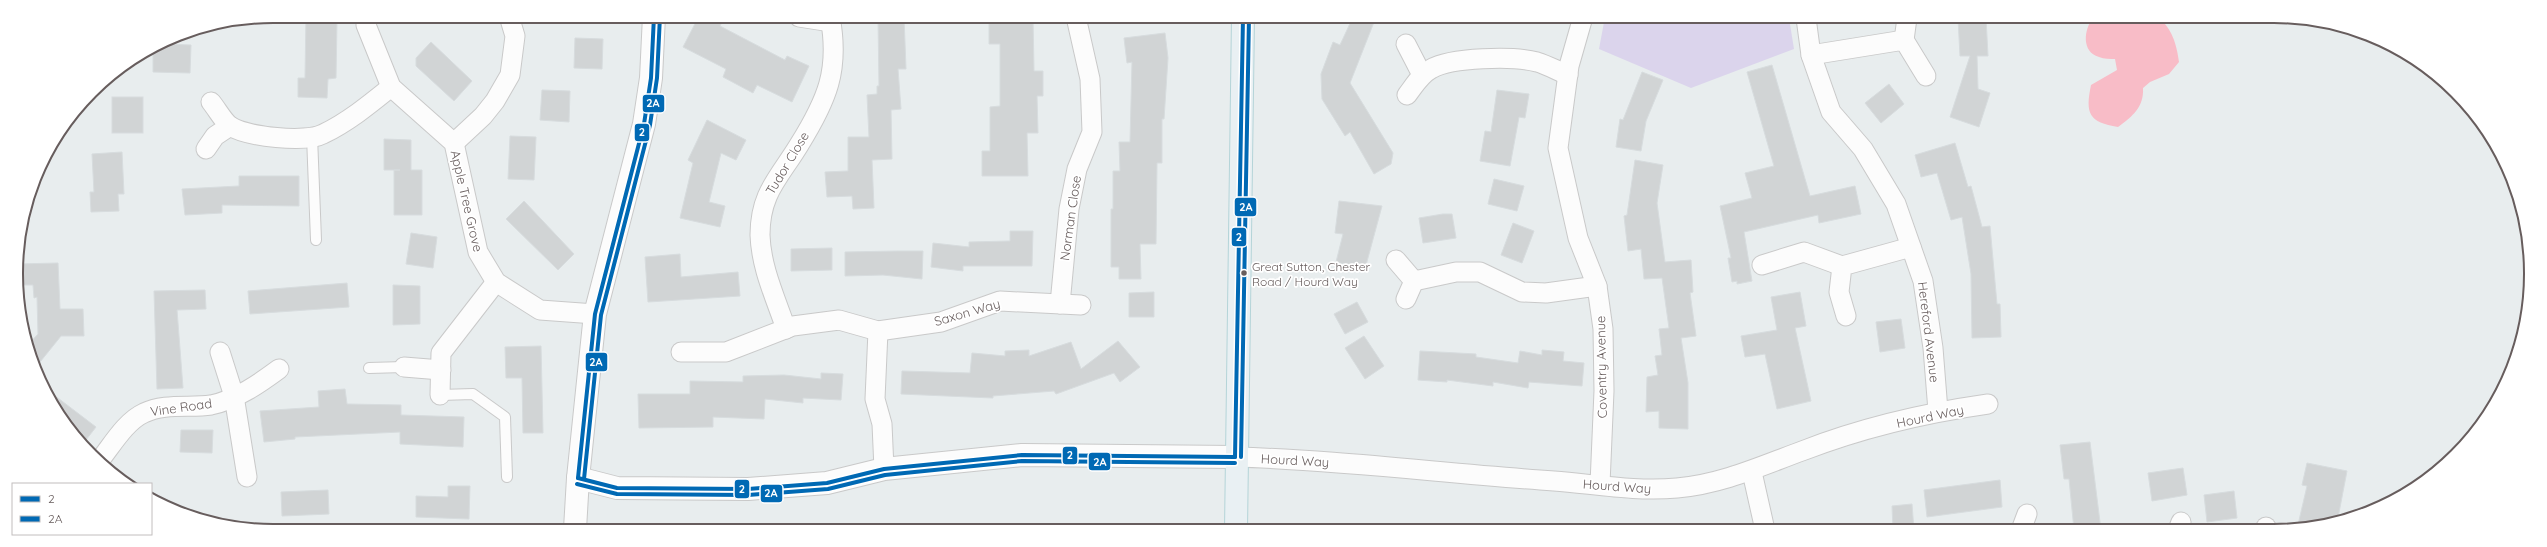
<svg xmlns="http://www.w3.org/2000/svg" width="2547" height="547" font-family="Quicksand,sans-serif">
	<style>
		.green { fill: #dbd4ec }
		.water { fill: #f8bcc7 }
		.building { fill: #d1d4d5; stroke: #d7dcde }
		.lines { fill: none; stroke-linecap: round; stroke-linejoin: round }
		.service-casing { stroke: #c9c9c9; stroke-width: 12 }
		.minor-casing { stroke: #c9c9c9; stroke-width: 21 }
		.tertiary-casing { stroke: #c9c9c9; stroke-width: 24 }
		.primary-casing { stroke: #b4d4d8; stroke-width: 24 }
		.service { stroke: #fcfcfc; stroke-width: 10 }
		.minor { stroke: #fcfcfc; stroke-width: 19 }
		.tertiary { stroke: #fcfcfc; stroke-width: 22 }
		.primary { stroke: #e9f0f3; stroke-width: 22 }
		.bus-1-casing { stroke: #fff; stroke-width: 7 }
		.bus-2-casing { stroke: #fff; stroke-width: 7 }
		.bus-1 { stroke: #0069b4; stroke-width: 4 }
		.bus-2 { stroke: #0069b4; stroke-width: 4 }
		.bus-dot { fill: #675d5d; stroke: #fff; stroke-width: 1.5 }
		.labels { text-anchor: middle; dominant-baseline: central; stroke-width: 3.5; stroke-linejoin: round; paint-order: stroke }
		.bus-label { font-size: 12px; fill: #675d5d; stroke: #fff; text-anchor: start }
		.street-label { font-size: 13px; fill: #675d5d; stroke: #fff }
		.rim { fill: none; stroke: #675d5d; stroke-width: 2 }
		.line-badge { stroke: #fff; stroke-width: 1.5 }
		.badge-label { font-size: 11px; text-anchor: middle; font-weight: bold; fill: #fff }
	</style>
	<rect width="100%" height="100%" fill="#e8edee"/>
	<path class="green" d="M1605,17L1789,18L1794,49L1691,88L1599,49Z"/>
	<path class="water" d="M2093,18H2158C2172,27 2177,46 2179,62L2169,74L2150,82L2143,88C2144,107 2133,116 2118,127C2089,122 2085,114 2091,85L2117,70L2115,59C2110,59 2104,59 2099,57C2081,52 2084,29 2093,18Z"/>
	<g class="building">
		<path d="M306,16H329V19H337L336,78L328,79L327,98L298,97V78H305Z"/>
		<path d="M699,16H725L720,26L785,60L787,56L809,66L792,102L757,85L753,93L723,77L726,69L683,47Z"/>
		<path d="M878,17H904L906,69H898L901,109L891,110L892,159L872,160L874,208L853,209L852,196L827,197L825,172L848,171V137H869L867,95L877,94V86H879Z"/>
		<path d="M989,17L1033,19L1034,71H1043V96H1037L1038,133H1027L1028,176H982V151H990V107L1000,106V44H989Z"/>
		<path d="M1353,17H1376L1350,83L1393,153L1391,164L1374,174L1350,132L1345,136L1322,99L1321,74L1333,42L1340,45Z"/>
		<path d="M1958,18H1986L1988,56H1977L1978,89L1990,93L1979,127L1950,117L1970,56H1960Z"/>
		<path d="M1165,33L1168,58L1164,119H1162V163H1157L1156,244H1140L1141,279H1119V267H1111V209H1113V171H1120L1119,142H1130L1132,62L1127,63L1124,38Z"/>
		<path d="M575,38L603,39L602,69L574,68Z"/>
		<path d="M431,42L472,81L454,101L416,66V58Z"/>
		<path d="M162,44L191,45L190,73L153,72V50Z"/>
		<path d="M1772,65L1810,196L1855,186L1861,214L1819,223L1818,215L1744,232L1752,281L1737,284V281L1732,282L1728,258H1731L1720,206L1752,198L1745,173L1774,166L1747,72Z"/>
		<path d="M1642,72L1663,80L1646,121L1641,151L1616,147L1620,119L1623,120Z"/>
		<path d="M1889,84L1904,104L1881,123L1865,103Z"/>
		<path d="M542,90L570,91L569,122L540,120Z"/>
		<path d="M1497,90L1529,94L1525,118L1519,117L1510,166L1480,161L1485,131L1491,132Z"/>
		<rect x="112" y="97" width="31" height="36"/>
		<path d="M707,120L746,140L736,160L721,153L709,202L725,206L720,227L680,218L693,163L688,160Z"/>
		<path d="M510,136L536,137L534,180L508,179Z"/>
		<path d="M384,139L411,140V170H422V215H394V170H400H384Z"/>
		<path d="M1955,143L1968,187L1971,186L1982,227L1990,226L1997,304H2000L2001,337L1972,338L1971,274L1962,217L1951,220L1937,173L1921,177L1915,155Z"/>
		<path d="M122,152L124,194H118L119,211L91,212L90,192H94L92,154Z"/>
		<path d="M1635,160L1663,165L1657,203L1665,262L1691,260L1693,292L1690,293L1696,336L1681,338L1688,383V429L1659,428V411L1646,412L1647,377L1658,375L1655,356L1662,355L1659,329L1669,328L1662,278L1644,279L1641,249L1628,251L1624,216L1627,215Z"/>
		<path d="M239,176H299V206L222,205V213L185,215L182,189L239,186Z"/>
		<path d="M1494,179L1524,186L1517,211L1488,204Z"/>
		<path d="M524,201L574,254L558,270L506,219Z"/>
		<path d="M1339,201L1382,206L1365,269L1336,262L1343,234L1335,233Z"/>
		<path d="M1443,214H1452L1456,238L1423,243L1419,218Z"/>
		<path d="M1513,223L1534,231L1522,263L1501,255Z"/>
		<path d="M1010,231H1033L1032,266H963V271L931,267L933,243L969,247V242L1010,241Z"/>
		<path d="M411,233L437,237L433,268L406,264Z"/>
		<path d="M832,248V270L791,271V249Z"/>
		<path d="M898,251H923L922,279L883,275L845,276V252Z"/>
		<path d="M680,254L681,277L738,272L740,296L648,302L645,257Z"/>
		<path d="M58,263L60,309H83L84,336H61L36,367L30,356L28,345L38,334L37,297L34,298L33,285H20L18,264Z"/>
		<path d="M347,283L349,307L250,314L248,291Z"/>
		<path d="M393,285L420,286V324L393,325Z"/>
		<path d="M205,290L206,309L177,310L183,388L157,389L154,291Z"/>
		<path d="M1154,292V317H1129V293Z"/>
		<path d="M1800,292L1806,326L1795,328L1811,401L1777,409L1765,354L1745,357L1741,336L1777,330L1771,297Z"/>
		<path d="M1357,302L1368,322L1345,334L1334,314Z"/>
		<path d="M1901,319L1905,348L1880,352L1876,322Z"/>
		<path d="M1364,336L1384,366L1365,379L1345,348Z"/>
		<path d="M1118,341L1140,367L1120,382L1114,373L1056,394L1054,391L993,396V398L901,394L902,371L970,373L972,353L1005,356V351L1029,350V356L1071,342L1081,369Z"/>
		<path d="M541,346L543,433H523L522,378H506L505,347Z"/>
		<path d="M1542,350L1564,352L1563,361L1584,363L1582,386L1529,382L1528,388L1493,382V386L1447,380V382L1418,380L1420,351L1476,354V357L1518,363L1520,351L1542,355Z"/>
		<path d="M821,373L843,374L841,400L803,398V403L765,399L764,419L713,417V427L639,428L638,394H690V381L743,382V376L784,375L821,379Z"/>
		<path d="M345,389L347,404L401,405V415L464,417L463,447L400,444V432L295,437V439L264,442L260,411L319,407L318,391Z"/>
		<path d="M50,392L96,427L82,445L80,443Z"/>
		<path d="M181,430H213L212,453L180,452Z"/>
		<path d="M2090,442L2101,530H2074L2069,479H2064L2060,445Z"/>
		<path d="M2307,463L2347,471L2338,518L2297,529L2307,486L2302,485Z"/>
		<path d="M2183,468L2187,495L2152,501L2148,473Z"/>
		<path d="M2000,480L2002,507L1927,517L1924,490Z"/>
		<path d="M448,486H470L469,519L416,517V496L448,497Z"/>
		<path d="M328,490L329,514L282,516L281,492Z"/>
		<path d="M2234,491L2237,518L2207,522L2204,495Z"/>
		<path d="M1912,504L1914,530H1893L1892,506Z"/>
	</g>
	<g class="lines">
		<defs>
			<g id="service">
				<path d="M312,136L316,240"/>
				<path d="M369,368L404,367"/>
				<path d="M440,395L473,394L505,417L507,477"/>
			</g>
			<g id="minor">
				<path d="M366,16V25L391,87L454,143L478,252L496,282L540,310L595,314"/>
				<path d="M799,17L831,22"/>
				<path d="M1583,17L1569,66L1558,148L1578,238L1597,286L1603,329L1604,391L1600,484"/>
				<path d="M1806,18L1811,55L1831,112L1863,149L1896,204L1923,281L1933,348L1938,411"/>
				<path d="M1904,40L1907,18"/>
				<path d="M1406,44L1422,75"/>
				<path d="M1811,55L1904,40L1926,76"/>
				<path d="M1407,95C1414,86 1420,75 1431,69C1451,57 1514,56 1537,62C1547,65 1558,71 1568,75"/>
				<path d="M211,102C217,109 223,121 230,126C247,137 306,143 323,134C348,122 370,104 391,87"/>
				<path d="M454,143L483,116L495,101L510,75L515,36L509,16"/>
				<path d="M206,149L215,136L230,126"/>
				<path d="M1396,260L1414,281"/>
				<path d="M1762,265L1804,252L1842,266"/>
				<path d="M1406,299L1414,281L1456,272H1480L1522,292L1546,293L1597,286"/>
				<path d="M1060,304L1069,209L1077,169L1092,132L1090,79L1076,17"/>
				<path d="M1846,316L1839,292L1842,266L1911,247"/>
				<path d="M786,329C776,299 761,268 760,235C760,193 779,178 799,145C827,100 840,70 830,17"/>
				<path d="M878,331L875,399L882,424L884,469"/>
				<path d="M220,352L234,396L247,477"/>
				<path d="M681,352H726L793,326L839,320L878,331L941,322L1000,301L1081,305"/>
				<path d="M404,367L441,370"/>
				<path d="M440,395L441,353L496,282"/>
				<path d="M1235,457C1342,460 1448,474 1554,481C1594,484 1636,492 1677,488C1722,484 1761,466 1802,451C1861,428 1925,413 1988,404"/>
				<path d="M100,460C112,445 126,421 144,413C164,403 190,408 211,405C236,400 260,383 279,369"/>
				<path d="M1752,472L1765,530"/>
				<path d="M2266,527V530"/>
				<path d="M2021,530L2027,514"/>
				<path d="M2178,530L2181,522"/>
			</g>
			<g id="tertiary">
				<path d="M578,478L617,488L748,489L827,483L884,469L1022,455L1235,457"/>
				<path d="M575,529L578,478L595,314L644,124L651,78L654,16"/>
			</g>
			<path id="primary" d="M1236,530L1243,17"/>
		</defs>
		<use href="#service" class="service-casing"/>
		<use href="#minor" class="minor-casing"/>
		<use href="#tertiary" class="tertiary-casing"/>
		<use href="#primary" class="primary-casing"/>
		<use href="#service" class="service"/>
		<use href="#minor" class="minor"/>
		<use href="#tertiary" class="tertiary"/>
		<use href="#primary" class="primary"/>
		<defs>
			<g id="bus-1">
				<path d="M1235,457L1243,17"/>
				<path d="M578,478L617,488L748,489L827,483L884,469L1022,455L1235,457"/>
				<path d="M578,478L595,314L644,124L651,78L654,16"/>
			</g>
			<g id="bus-2">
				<path d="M1241,457L1249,17"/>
				<path d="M584,479L601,315L650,125L657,78L660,16"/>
				<path d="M577,484L617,494L748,495L828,489L885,475L1022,461L1235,463"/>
			</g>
		</defs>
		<use href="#bus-1" class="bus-1-casing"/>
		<use href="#bus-2" class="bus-2-casing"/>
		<use href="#bus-1" class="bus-1"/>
		<use href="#bus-2" class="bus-2"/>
	</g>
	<circle class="bus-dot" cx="1244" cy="273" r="3.5"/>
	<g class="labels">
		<g class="bus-label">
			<text x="1252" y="266">Great Sutton, Chester<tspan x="1252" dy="15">Road / Hourd Way</tspan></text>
		</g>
		<g class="street-label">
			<text transform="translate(787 163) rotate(-59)">Tudor Close</text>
			<text transform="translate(467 201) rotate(77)">Apple Tree Grove</text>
			<text transform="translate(1070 218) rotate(-82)">Norman Close</text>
			<text transform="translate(967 312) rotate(-16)">Saxon Way</text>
			<text transform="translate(1929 332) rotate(83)">Hereford Avenue</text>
			<text transform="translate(1601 367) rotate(-91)">Coventry Avenue</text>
			<text transform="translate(181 407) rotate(-8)">Vine Road</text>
			<text transform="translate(1930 416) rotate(-12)">Hourd Way</text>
			<text transform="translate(1295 460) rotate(3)">Hourd Way</text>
			<text transform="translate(1617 486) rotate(4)">Hourd Way</text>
		</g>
	</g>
	<path d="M0 0H2547V547H0ZM273 23H2274A250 250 0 0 1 2524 273V274A250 250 0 0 1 2274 524H273A250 250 0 0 1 23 274V273A250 250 0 0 1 273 23Z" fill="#fff" fill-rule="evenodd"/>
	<path class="rim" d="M273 23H2274A250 250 0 0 1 2524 273V274A250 250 0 0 1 2274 524H273A250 250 0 0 1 23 274V273A250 250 0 0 1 273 23Z"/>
	<g class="line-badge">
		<rect x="642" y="94" width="23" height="19" rx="4" fill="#0069b4"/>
		<rect x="634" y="123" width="16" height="19" rx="4" fill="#0069b4"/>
		<rect x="1234" y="197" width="23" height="20" rx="4" fill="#0069b4"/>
		<rect x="1231" y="227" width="16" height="20" rx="4" fill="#0069b4"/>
		<rect x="585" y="352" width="23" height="20" rx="4" fill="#0069b4"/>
		<rect x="1062" y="446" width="16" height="19" rx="4" fill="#0069b4"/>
		<rect x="1088" y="452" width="23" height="19" rx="4" fill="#0069b4"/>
		<rect x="734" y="479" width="16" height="20" rx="4" fill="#0069b4"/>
		<rect x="760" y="484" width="23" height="19" rx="4" fill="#0069b4"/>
	</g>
	<g class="badge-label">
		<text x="653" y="107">2A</text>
		<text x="642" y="136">2</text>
		<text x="1246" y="211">2A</text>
		<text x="1239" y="241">2</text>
		<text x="596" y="366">2A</text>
		<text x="1070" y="459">2</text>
		<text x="1100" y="466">2A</text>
		<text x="742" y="493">2</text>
		<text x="771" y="497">2A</text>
	</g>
	<rect x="12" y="483" width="140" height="52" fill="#ffffff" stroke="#c2bebe"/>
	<rect x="20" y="496" width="20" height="6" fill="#0069b4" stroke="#c2bebe"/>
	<text x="48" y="503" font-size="12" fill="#675d5d">2</text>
	<rect x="20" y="516" width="20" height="6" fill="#0069b4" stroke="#c2bebe"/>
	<text x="48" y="523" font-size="12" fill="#675d5d">2A</text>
</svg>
